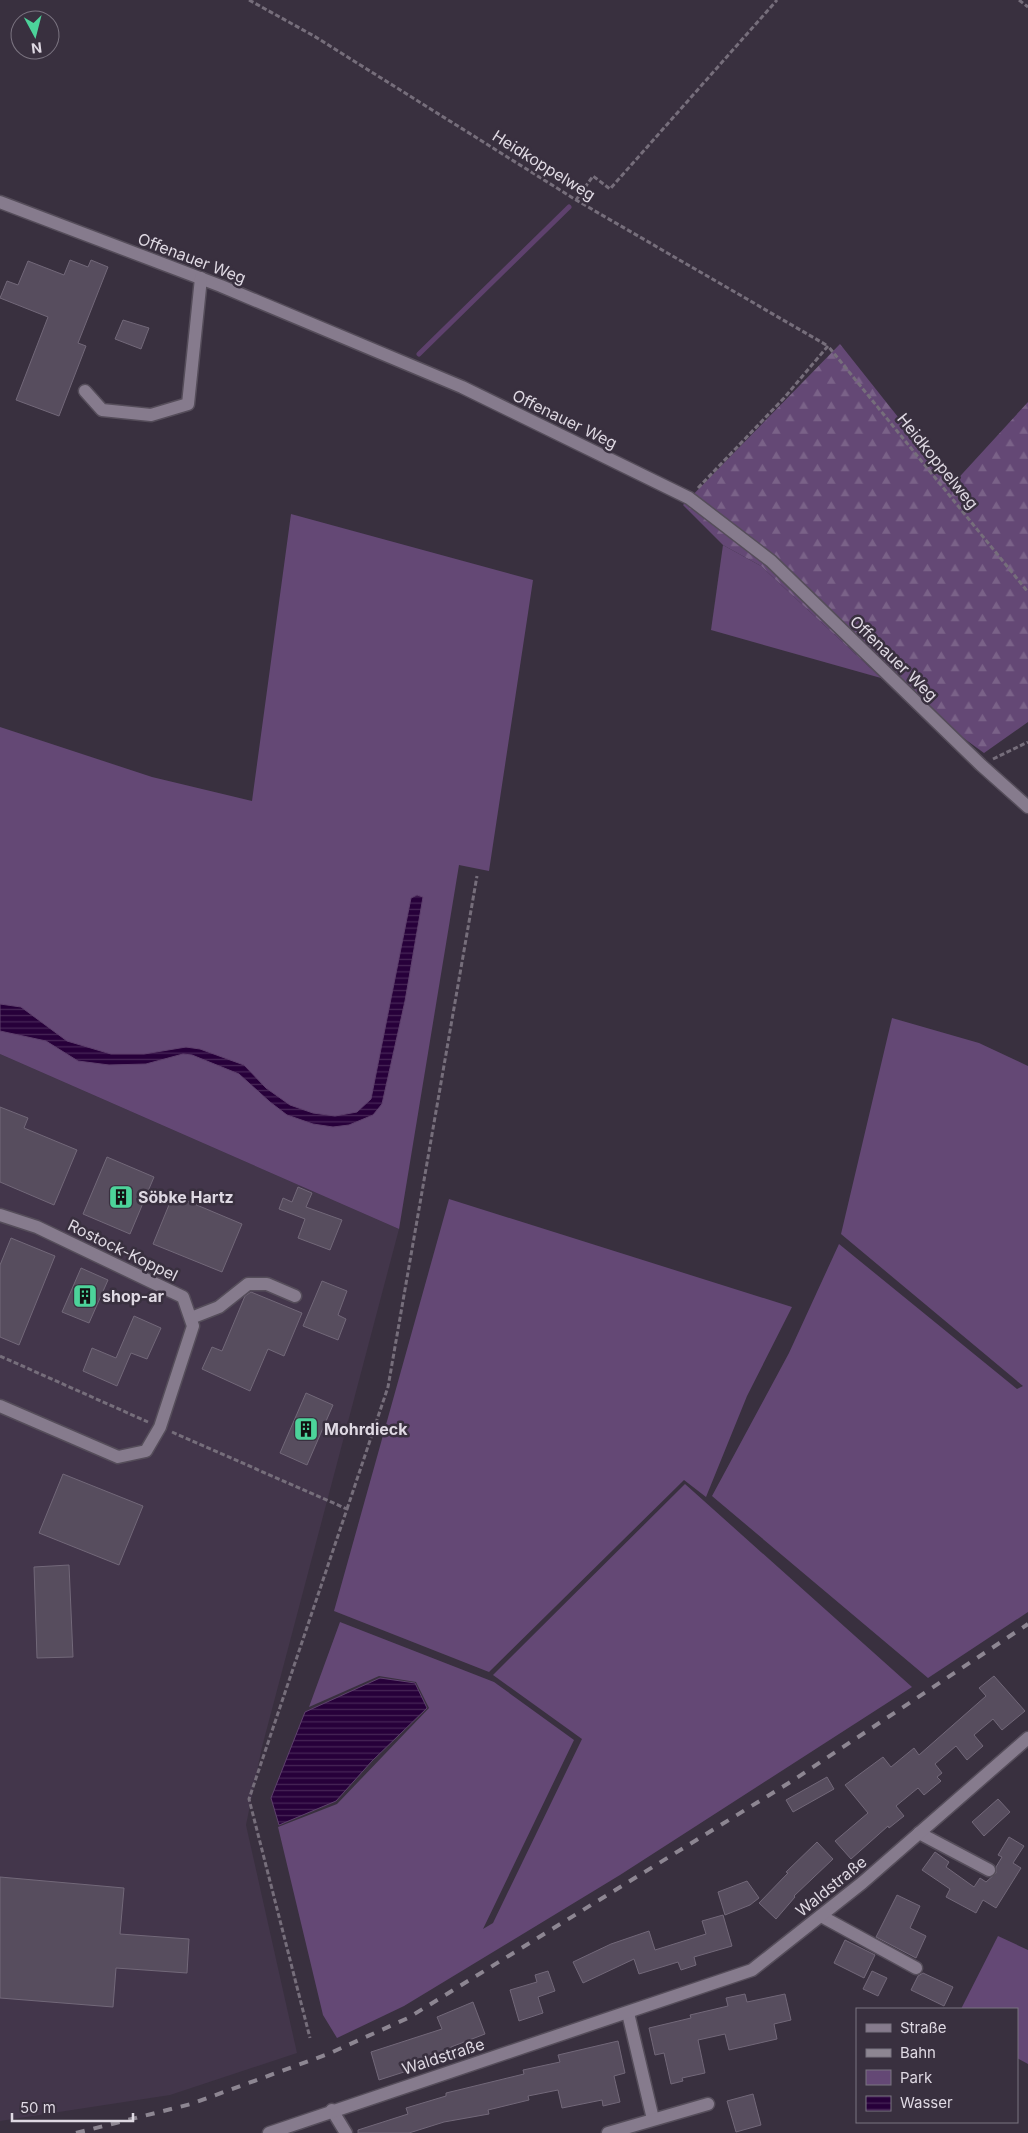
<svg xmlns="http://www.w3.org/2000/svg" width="1028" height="2133" font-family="Inter,sans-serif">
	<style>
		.built { fill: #43364b }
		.green { fill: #644875 }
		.forest { fill: url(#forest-firs) }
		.water { fill: url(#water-rules); stroke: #5e416d }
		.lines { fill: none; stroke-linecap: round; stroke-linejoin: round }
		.stream { stroke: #5e416d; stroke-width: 5 }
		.building { fill: #574d5e; stroke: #726879 }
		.minor-casing { stroke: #554d5a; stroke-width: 15 }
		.path { stroke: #766e7b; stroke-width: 3; stroke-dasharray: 5 2.5; stroke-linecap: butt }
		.minor { stroke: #867b8d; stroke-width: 12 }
		.rail { stroke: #8d8692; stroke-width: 4; stroke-dasharray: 9 9; stroke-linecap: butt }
		.labels { text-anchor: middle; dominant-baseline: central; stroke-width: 5; stroke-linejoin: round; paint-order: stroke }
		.street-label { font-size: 16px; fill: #dfd9e3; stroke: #39303f }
		.poi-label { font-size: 16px; font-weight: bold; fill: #dfd9e3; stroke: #39303f; text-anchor: start }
	</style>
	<defs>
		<pattern id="forest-firs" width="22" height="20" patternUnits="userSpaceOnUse" patternTransform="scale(1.25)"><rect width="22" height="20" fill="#644875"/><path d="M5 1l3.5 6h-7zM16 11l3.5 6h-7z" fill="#7a6288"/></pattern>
		<pattern id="water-rules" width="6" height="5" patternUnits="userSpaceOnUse" patternTransform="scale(1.25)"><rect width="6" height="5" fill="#27003a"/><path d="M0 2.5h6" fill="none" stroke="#462556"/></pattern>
	</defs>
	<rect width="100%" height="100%" fill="#39303f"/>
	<path class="built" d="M0,1054L399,1229L262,1747L246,1825L297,2053L170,2095L0,2121Z"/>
	<g class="green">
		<path d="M291,514L533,580L489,871L459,865L399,1229L0,1054V727L152,777L252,801Z"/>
		<path d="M723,545L761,566L881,678L711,630Z"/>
		<path d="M892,1018L979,1043L1028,1066V1612L928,1678L712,1496L789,1353L839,1244L1017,1389L1023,1386L841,1234Z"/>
		<path d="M449,1199L792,1307L747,1396L706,1497L684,1480L489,1672L334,1611Z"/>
		<path d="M685,1484L912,1687L620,1875L404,2006L337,2038L323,2015L278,1827L337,1804L429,1708L416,1682L379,1676L309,1707L340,1622L494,1682L574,1740L483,1929L493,1923L582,1739L493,1675Z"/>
		<path d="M998,1936L1028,1950V2064L1017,2058V2009H961Z"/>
	</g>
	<path class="forest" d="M840,344L952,485L1028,402V722L984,753L881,678L761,566L723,545L683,505Z"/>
	<g class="water">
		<path d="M417,895L423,897L405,1001L382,1104L373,1115L349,1125L333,1127L313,1124L287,1115L270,1102L239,1074L192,1055L183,1054L146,1064L109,1065L78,1061L46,1041L0,1031V1004L21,1007L67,1041L111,1054H144L186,1047L200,1049L244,1065L266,1088L290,1105L313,1113L335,1116L357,1112L371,1099L411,898Z"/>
		<path d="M380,1678L415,1683L427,1708L372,1761L336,1801L279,1825L271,1798L305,1712Z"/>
	</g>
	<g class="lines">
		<path class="stream" d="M419,354L569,207"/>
	</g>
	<g class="building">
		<path d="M70,260L88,267L91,260L108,267L78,343L86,346L59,416L16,400L48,317L0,298L7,281L18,285L28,261L64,275Z"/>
		<path d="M123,320L149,328L141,349L115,339Z"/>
		<path d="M0,1107L28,1118L24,1128L77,1150L54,1205L0,1182Z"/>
		<path d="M107,1157L154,1177L130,1234L83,1214Z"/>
		<path d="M298,1187L312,1193L306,1207L342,1220L330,1250L298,1238L305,1219L279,1209L283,1198L292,1202Z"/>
		<path d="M173,1195L242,1224L222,1272L153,1244Z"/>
		<path d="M11,1238L55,1256L19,1345L0,1337V1265Z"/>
		<path d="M81,1268L108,1280L89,1323L62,1312Z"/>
		<path d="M322,1281L347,1291L338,1315L346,1319L338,1340L303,1326Z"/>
		<path d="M251,1292L302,1313L284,1356L268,1349L250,1391L202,1369L212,1347L222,1351L245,1296Z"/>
		<path d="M134,1316L161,1328L147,1359L131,1353L117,1386L83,1371L92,1348L116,1358Z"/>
		<path d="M306,1393L333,1405L307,1465L280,1453Z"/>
		<path d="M63,1474L143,1506L119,1565L39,1533Z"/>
		<path d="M69,1565L73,1657L37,1658L34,1567Z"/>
		<path d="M994,1676L1025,1711L1002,1730L993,1719L974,1735L983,1746L967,1760L956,1746L935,1764L942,1773L937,1777L941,1781L924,1795L918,1788L896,1806L904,1816L889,1828L888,1826L851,1859L835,1841L868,1813L845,1785L883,1757L891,1767L914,1748L919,1755L986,1696L979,1688Z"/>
		<path d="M827,1777L834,1789L793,1812L786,1800Z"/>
		<path d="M998,1799L1010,1812L984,1836L972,1822Z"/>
		<path d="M1009,1837L1024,1846L1013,1863L1021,1868L996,1908L983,1900L976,1913L946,1897L950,1889L922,1870L935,1852L949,1862L946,1867L974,1887L980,1878L986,1882L996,1873V1867L1002,1857L998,1855Z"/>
		<path d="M817,1842L833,1859L794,1896L795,1897L776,1919L759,1903L788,1873L786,1872Z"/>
		<path d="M0,1877L124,1888L120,1934L189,1939L187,1973L116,1968L113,2007L0,1998Z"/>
		<path d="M747,1881L759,1898L750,1905L725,1915L718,1892Z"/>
		<path d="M897,1895L920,1906L910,1928L926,1936L916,1958L876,1937Z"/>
		<path d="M723,1915L732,1946L694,1957L696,1965L681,1970L678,1962L639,1974L634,1959L583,1983L573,1962L611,1944L649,1931L655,1950L706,1934L702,1921Z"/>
		<path d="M845,1940L875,1955L864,1978L834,1963Z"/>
		<path d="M548,1971L555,1991L538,1997L543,2013L519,2021L510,1990L537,1982L535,1975Z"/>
		<path d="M872,1971L887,1978L878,1996L863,1989Z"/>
		<path d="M923,1973L953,1987L944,2006L911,1990L918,1976Z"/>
		<path d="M745,1994L747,2002L785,1994L791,2020L774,2024L777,2039L729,2050L725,2034L698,2040L705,2073L682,2078L683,2081L671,2084L664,2053L655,2055L649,2028L691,2018L690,2015L728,2006L726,1998Z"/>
		<path d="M473,2002L485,2034L451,2047L452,2051L431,2058L432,2063L379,2080L371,2052L442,2029L437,2017Z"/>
		<path d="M618,2041L625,2073L614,2076L620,2102L603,2106L602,2100L562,2108L558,2090L528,2096L529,2100L488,2110L489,2114L444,2122L409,2133H358V2130L408,2114L406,2108L446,2096V2093L524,2074L523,2070L560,2062L558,2055Z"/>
		<path d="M753,2094L761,2125L736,2132L727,2101Z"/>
	</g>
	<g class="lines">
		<defs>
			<g id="minor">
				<path d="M0,202L221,286L462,387L689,498L771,561L981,765L1028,807"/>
				<path d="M85,391L102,410L151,415L188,404L201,278"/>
				<path d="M0,1215L37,1227L183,1297L193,1326L160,1427L146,1451L118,1457L0,1406"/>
				<path d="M191,1318L219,1307L248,1284H267L295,1296"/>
				<path d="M919,1833L989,1870"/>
				<path d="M821,1916L916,1968"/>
				<path d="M628,2013L653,2119"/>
				<path d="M332,2110L346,2133"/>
				<path d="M269,2133L752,1970L862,1883L1028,1738"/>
				<path d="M608,2133L708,2104"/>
			</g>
		</defs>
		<use href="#minor" class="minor-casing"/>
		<g class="path">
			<path d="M249,0L314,36L576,200L828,346"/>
			<path d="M1019,0L1028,7"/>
			<path d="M576,200L593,176L610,189L777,0"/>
			<path d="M698,488L784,398L828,346L1028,592"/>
			<path d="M993,759L1028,742"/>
			<path d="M0,1356L148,1422"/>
			<path d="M172,1432L347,1509L249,1799L310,2038"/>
			<path d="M347,1509L388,1387L477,876"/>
		</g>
		<use href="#minor" class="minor"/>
		<path class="rail" d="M76,2133L191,2104L328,2054L408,2018L792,1781L1028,1624"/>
	</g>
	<defs>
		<symbol id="building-square" viewBox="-11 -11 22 22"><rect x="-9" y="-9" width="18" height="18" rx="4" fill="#4cd39a" stroke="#39303f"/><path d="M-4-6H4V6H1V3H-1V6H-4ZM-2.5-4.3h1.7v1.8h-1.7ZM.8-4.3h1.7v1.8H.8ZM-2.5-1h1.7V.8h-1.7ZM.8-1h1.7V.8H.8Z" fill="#111"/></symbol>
	</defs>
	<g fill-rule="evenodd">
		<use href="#building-square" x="107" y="1183" width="28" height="28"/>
		<use href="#building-square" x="71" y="1282" width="28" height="28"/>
		<use href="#building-square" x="292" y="1415" width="28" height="28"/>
	</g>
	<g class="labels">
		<g class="street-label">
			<text transform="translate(544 165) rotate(32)">Heidkoppelweg</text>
			<text transform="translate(192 258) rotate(21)">Offenauer Weg</text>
			<text transform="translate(565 419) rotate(26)">Offenauer Weg</text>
			<text transform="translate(938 461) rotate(51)">Heidkoppelweg</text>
			<text transform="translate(894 658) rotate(44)">Offenauer Weg</text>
			<text transform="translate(123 1250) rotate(26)">Rostock-Koppel</text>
			<text transform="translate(831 1886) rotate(-39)">Waldstraße</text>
			<text transform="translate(443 2056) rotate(-18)">Waldstraße</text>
		</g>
		<g class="poi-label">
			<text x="138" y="1197">Söbke Hartz</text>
			<text x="102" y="1296">shop-ar</text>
			<text x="324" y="1429">Mohrdieck</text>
		</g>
	</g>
	<rect x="856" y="2008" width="162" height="115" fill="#39303f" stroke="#7b7481"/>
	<rect x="866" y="2024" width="25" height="8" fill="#867b8d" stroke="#7b7481"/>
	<text x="900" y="2033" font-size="15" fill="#dfd9e3">Straße</text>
	<rect x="866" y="2049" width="25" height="8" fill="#8d8692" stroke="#7b7481"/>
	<text x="900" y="2058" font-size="15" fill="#dfd9e3">Bahn</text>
	<rect x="866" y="2070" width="25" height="15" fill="#644875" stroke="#7b7481"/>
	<text x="900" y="2083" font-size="15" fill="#dfd9e3">Park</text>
	<rect x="866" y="2096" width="25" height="15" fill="url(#water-rules)" stroke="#7b7481"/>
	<text x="900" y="2108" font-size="15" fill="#dfd9e3">Wasser</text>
	<g transform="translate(35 35) rotate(173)"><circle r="24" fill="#39303f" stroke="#7b7481"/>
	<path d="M0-4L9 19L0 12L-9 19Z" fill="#4cd39a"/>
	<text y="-8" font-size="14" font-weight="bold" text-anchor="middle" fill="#dfd9e3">N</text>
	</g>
	<path d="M12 2113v8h121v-8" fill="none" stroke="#dfd9e3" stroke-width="2.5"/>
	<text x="20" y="2113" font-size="15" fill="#dfd9e3" stroke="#39303f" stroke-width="4" paint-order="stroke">50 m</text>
</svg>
